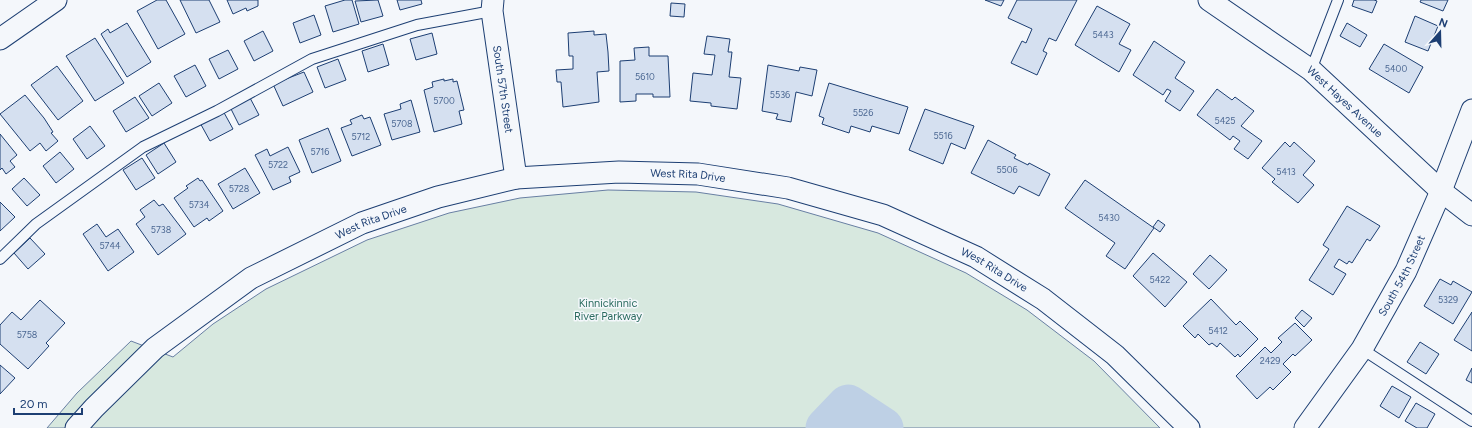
<svg xmlns="http://www.w3.org/2000/svg" width="1472" height="428" font-family="Figtree,sans-serif">
	<style>
		.green { fill: #d7e8df; stroke: #687fa3 }
		.lines { fill: none; stroke-linecap: round; stroke-linejoin: round }
		.river { stroke: #bed0e5; stroke-width: 41 }
		.building { fill: #d5e0f0; stroke: #1d3f73 }
		.lane-casing { stroke: #1d3f73; stroke-width: 12 }
		.street-casing { stroke: #1d3f73; stroke-width: 23 }
		.lane { stroke: #f4f7fb; stroke-width: 10 }
		.street { stroke: #f4f7fb; stroke-width: 21 }
		.labels { text-anchor: middle; dominant-baseline: central; stroke-width: 3; stroke-linejoin: round; paint-order: stroke }
		.number-label { font-size: 9px; fill: #4b6792 }
		.street-label { font-size: 11px; fill: #1d3f73; stroke: #f4f7fb }
		.park-label { font-size: 11px; fill: #2c6c60; stroke: #f4f7fb }
	</style>
	<rect width="100%" height="100%" fill="#f4f7fb"/>
	<path class="green" d="M608,190L696,192L778,204L878,233L966,273L1027,310L1094,361L1160,428H47L77,393L131,341L173,357L213,324L266,289L367,240L449,213L520,198Z"/>
	<g class="lines">
		<path class="river" d="M826,428L848,405L883,428"/>
	</g>
	<g class="building">
		<path d="M157,0H166L185,34L158,49L137,11Z"/>
		<path d="M180,0H209L220,22L196,33Z"/>
		<path d="M227,0H258V6L247,11L246,8L233,14Z"/>
		<path d="M345,0H352L359,24L333,32L325,6Z"/>
		<path d="M378,0L383,16L361,22L355,1Z"/>
		<path d="M397,0H421L422,4L400,10Z"/>
		<path d="M985,0H1004L1001,6Z"/>
		<path d="M1017,0H1077L1056,41L1049,38L1043,51L1047,53L1037,75L1011,63L1022,41L1026,43L1032,29L1008,18Z"/>
		<path d="M1354,0H1374L1377,1L1372,13L1352,6Z"/>
		<path d="M1421,0H1448L1443,11L1420,2Z"/>
		<path d="M671,3L685,4L684,17L670,16Z"/>
		<path d="M1097,6L1130,24L1119,44L1131,50L1119,72L1075,45Z"/>
		<path d="M314,15L321,35L300,43L293,23Z"/>
		<path d="M1415,16L1438,26L1428,51L1405,42Z"/>
		<path d="M127,23L151,62L127,77L101,34L108,29L110,33Z"/>
		<path d="M1347,23L1367,35L1360,47L1340,36Z"/>
		<path d="M263,31L273,51L254,61L244,41Z"/>
		<path d="M594,31V35L606,34L608,52L609,71L597,72L599,102L563,107L561,82H557L556,70L573,69V56H569L568,33Z"/>
		<path d="M432,33L437,54L416,60L410,39Z"/>
		<path d="M707,36L730,39L728,52H732L729,77L741,78L737,109L711,106V103L690,101L693,73L712,75L715,55L704,54Z"/>
		<path d="M95,38L124,83L95,101L66,56Z"/>
		<path d="M1154,41L1185,62L1175,78L1194,91L1180,111L1165,101L1171,91L1167,89L1163,95L1133,75Z"/>
		<path d="M383,44L389,65L368,72L362,51Z"/>
		<path d="M1384,44L1423,67L1409,93L1369,69Z"/>
		<path d="M649,47V56H668L670,97H653V94H636V101L620,102V61L635,60L634,48Z"/>
		<path d="M228,50L238,69L219,79L209,59Z"/>
		<path d="M338,59L346,80L325,88L317,67Z"/>
		<path d="M195,65L206,86L186,97L174,76Z"/>
		<path d="M768,65L799,71L800,67L817,70L812,96L796,92L791,122L776,119L778,114L762,111Z"/>
		<path d="M57,66L83,101L58,120L31,85Z"/>
		<path d="M304,72L313,92L283,106L273,84Z"/>
		<path d="M444,79V81L453,79V82L457,81L464,110L459,111L462,124L434,132L424,90L433,87L432,82Z"/>
		<path d="M159,83L172,103L152,116L139,96Z"/>
		<path d="M829,83L908,107L899,134L872,126L870,132L851,126L849,133L822,124L824,118L819,116Z"/>
		<path d="M1217,89L1232,100L1235,97L1254,111L1241,126L1262,141L1248,159L1234,149L1240,141L1233,136L1230,140L1197,115Z"/>
		<path d="M25,95L44,118L53,132L51,133L58,141L46,151L40,143L30,151L0,114Z"/>
		<path d="M249,96L259,115L239,125L229,105Z"/>
		<path d="M135,97L149,118L126,132L113,111Z"/>
		<path d="M411,100L420,132L392,140L384,114L401,109L400,104Z"/>
		<path d="M222,109L233,129L210,141L199,121Z"/>
		<path d="M925,109L974,126L965,149L951,143L943,164L909,150Z"/>
		<path d="M362,115L364,119L370,117L381,145L352,156L341,128L352,124L350,120Z"/>
		<path d="M90,126L105,146L87,159L73,139Z"/>
		<path d="M328,128L341,161L312,173L299,140Z"/>
		<path d="M0,134L17,155L10,161L15,167L6,174L2,168L0,170Z"/>
		<path d="M988,140L1016,155L1014,158L1028,165L1029,163L1050,174L1039,196L1019,186L1014,194L971,173Z"/>
		<path d="M1285,142L1290,147L1294,142L1315,161L1303,175L1314,185L1298,203L1272,182L1275,179L1262,168Z"/>
		<path d="M164,143L176,162L158,174L146,155Z"/>
		<path d="M288,147L300,172L289,177L291,182L273,190L255,155L267,149L270,156Z"/>
		<path d="M60,152L74,169L56,183L43,166Z"/>
		<path d="M142,158L155,178L136,190L123,170Z"/>
		<path d="M245,168L260,193L233,209L218,184Z"/>
		<path d="M24,178L40,195L27,206L12,189Z"/>
		<path d="M198,178L200,181L202,180L223,211L209,221L207,218L194,227L174,198L188,188L186,186Z"/>
		<path d="M1085,180L1154,228L1125,269L1106,256L1115,243L1065,208Z"/>
		<path d="M154,200L159,206L163,204L186,234L158,255L136,224L145,217L140,210Z"/>
		<path d="M0,202L15,217L0,231Z"/>
		<path d="M1347,206L1380,226L1370,241L1367,239L1352,263L1349,261L1347,264L1339,259L1334,267L1346,274L1333,295L1309,280L1329,249L1323,245Z"/>
		<path d="M1158,220L1165,225L1160,232L1153,227Z"/>
		<path d="M97,224L106,237L118,229L134,252L108,271L83,234Z"/>
		<path d="M30,238L45,254L28,269L14,253Z"/>
		<path d="M1153,253L1187,282L1165,307L1133,276Z"/>
		<path d="M1210,255L1227,270L1209,289L1193,274Z"/>
		<path d="M1440,279L1451,285L1453,281L1472,292L1453,324L1424,306Z"/>
		<path d="M1211,299L1236,325L1240,321L1258,339L1240,357L1238,354L1235,357L1220,343L1217,347L1212,343L1209,345L1198,334L1195,338L1183,326Z"/>
		<path d="M40,300L65,323L46,343L49,346L28,369L0,344V325L12,312L21,320Z"/>
		<path d="M1302,310L1312,318L1304,327L1295,318Z"/>
		<path d="M1472,312V351L1454,340Z"/>
		<path d="M1295,323L1312,340L1295,356L1293,354L1283,364L1291,372L1273,390L1270,387L1257,399L1236,376L1265,347L1271,353L1282,342L1278,338Z"/>
		<path d="M1420,342L1439,354L1426,374L1407,362Z"/>
		<path d="M0,365L15,378L0,394Z"/>
		<path d="M1472,368V383L1466,380Z"/>
		<path d="M1392,386L1411,397L1399,418L1380,406Z"/>
		<path d="M1416,403L1435,414L1427,428H1417L1405,421Z"/>
	</g>
	<g class="lines">
		<defs>
			<g id="lane">
				<path d="M1311,70L1338,0"/>
				<path d="M0,259L36,224L143,147L217,111L312,59L417,25L492,11"/>
				<path d="M1362,349L1472,421"/>
			</g>
			<g id="street">
				<path id="s1" d="M493,0L492,11L516,178"/>
				<path id="s2" d="M1209,0L1311,70L1441,191L1472,215"/>
				<path d="M0,39L56,0"/>
				<path id="s3" d="M76,428L94,408L155,348L251,278L362,223L438,197L516,178L619,172L698,174L788,188L883,215L976,257L1043,299L1115,355L1189,428"/>
				<path id="s4" d="M1305,428L1362,349L1406,271L1441,191L1472,110"/>
			</g>
		</defs>
		<use href="#lane" class="lane-casing"/>
		<use href="#street" class="street-casing"/>
		<use href="#lane" class="lane"/>
		<use href="#street" class="street"/>
	</g>
	<g class="labels">
		<g class="number-label">
			<text x="1103" y="34">5443</text>
			<text x="1396" y="68">5400</text>
			<text x="645" y="76">5610</text>
			<text x="780" y="94">5536</text>
			<text x="444" y="100">5700</text>
			<text x="863" y="112">5526</text>
			<text x="1225" y="120">5425</text>
			<text x="402" y="123">5708</text>
			<text x="943" y="135">5516</text>
			<text x="361" y="136">5712</text>
			<text x="320" y="151">5716</text>
			<text x="278" y="164">5722</text>
			<text x="1007" y="169">5506</text>
			<text x="1286" y="171">5413</text>
			<text x="239" y="188">5728</text>
			<text x="199" y="204">5734</text>
			<text x="1109" y="217">5430</text>
			<text x="161" y="229">5738</text>
			<text x="110" y="245">5744</text>
			<text x="1160" y="279">5422</text>
			<text x="1448" y="299">5329</text>
			<text x="1218" y="330">5412</text>
			<text x="27" y="334">5758</text>
			<text x="1270" y="360">2429</text>
		</g>
		<g class="street-label">
			<text stroke="none"><textPath href="#s1" startOffset="90">South 57th Street</textPath></text>
			<text stroke="none"><textPath href="#s2" startOffset="170">West Hayes Avenue</textPath></text>
			<text stroke="none"><textPath href="#s3" startOffset="688">West Rita Drive</textPath></text>
			<text stroke="none"><textPath href="#s3" startOffset="364">West Rita Drive</textPath></text>
			<text stroke="none"><textPath href="#s3" startOffset="1012">West Rita Drive</textPath></text>
			<text stroke="none"><textPath href="#s4" startOffset="181">South 54th Street</textPath></text>
		</g>
		<g class="park-label">
			<text x="608" y="303">Kinnickinnic<tspan x="608" dy="13">River Parkway</tspan></text>
		</g>
	</g>
	<g transform="translate(1440 32) rotate(20)" stroke="#f4f7fb" stroke-width="3" paint-order="stroke">
	<path d="M0-3L7 15L0 10L-7 15Z" fill="#1d3f73"/>
	<text y="-6" font-size="11" font-weight="bold" text-anchor="middle" fill="#1d3f73">N</text>
	</g>
	<path d="M14 408v6h68v-6" fill="none" stroke="#1d3f73" stroke-width="2"/>
	<text x="20" y="408" font-size="12" fill="#1d3f73" stroke="#f4f7fb" stroke-width="3" paint-order="stroke">20 m</text>
</svg>
